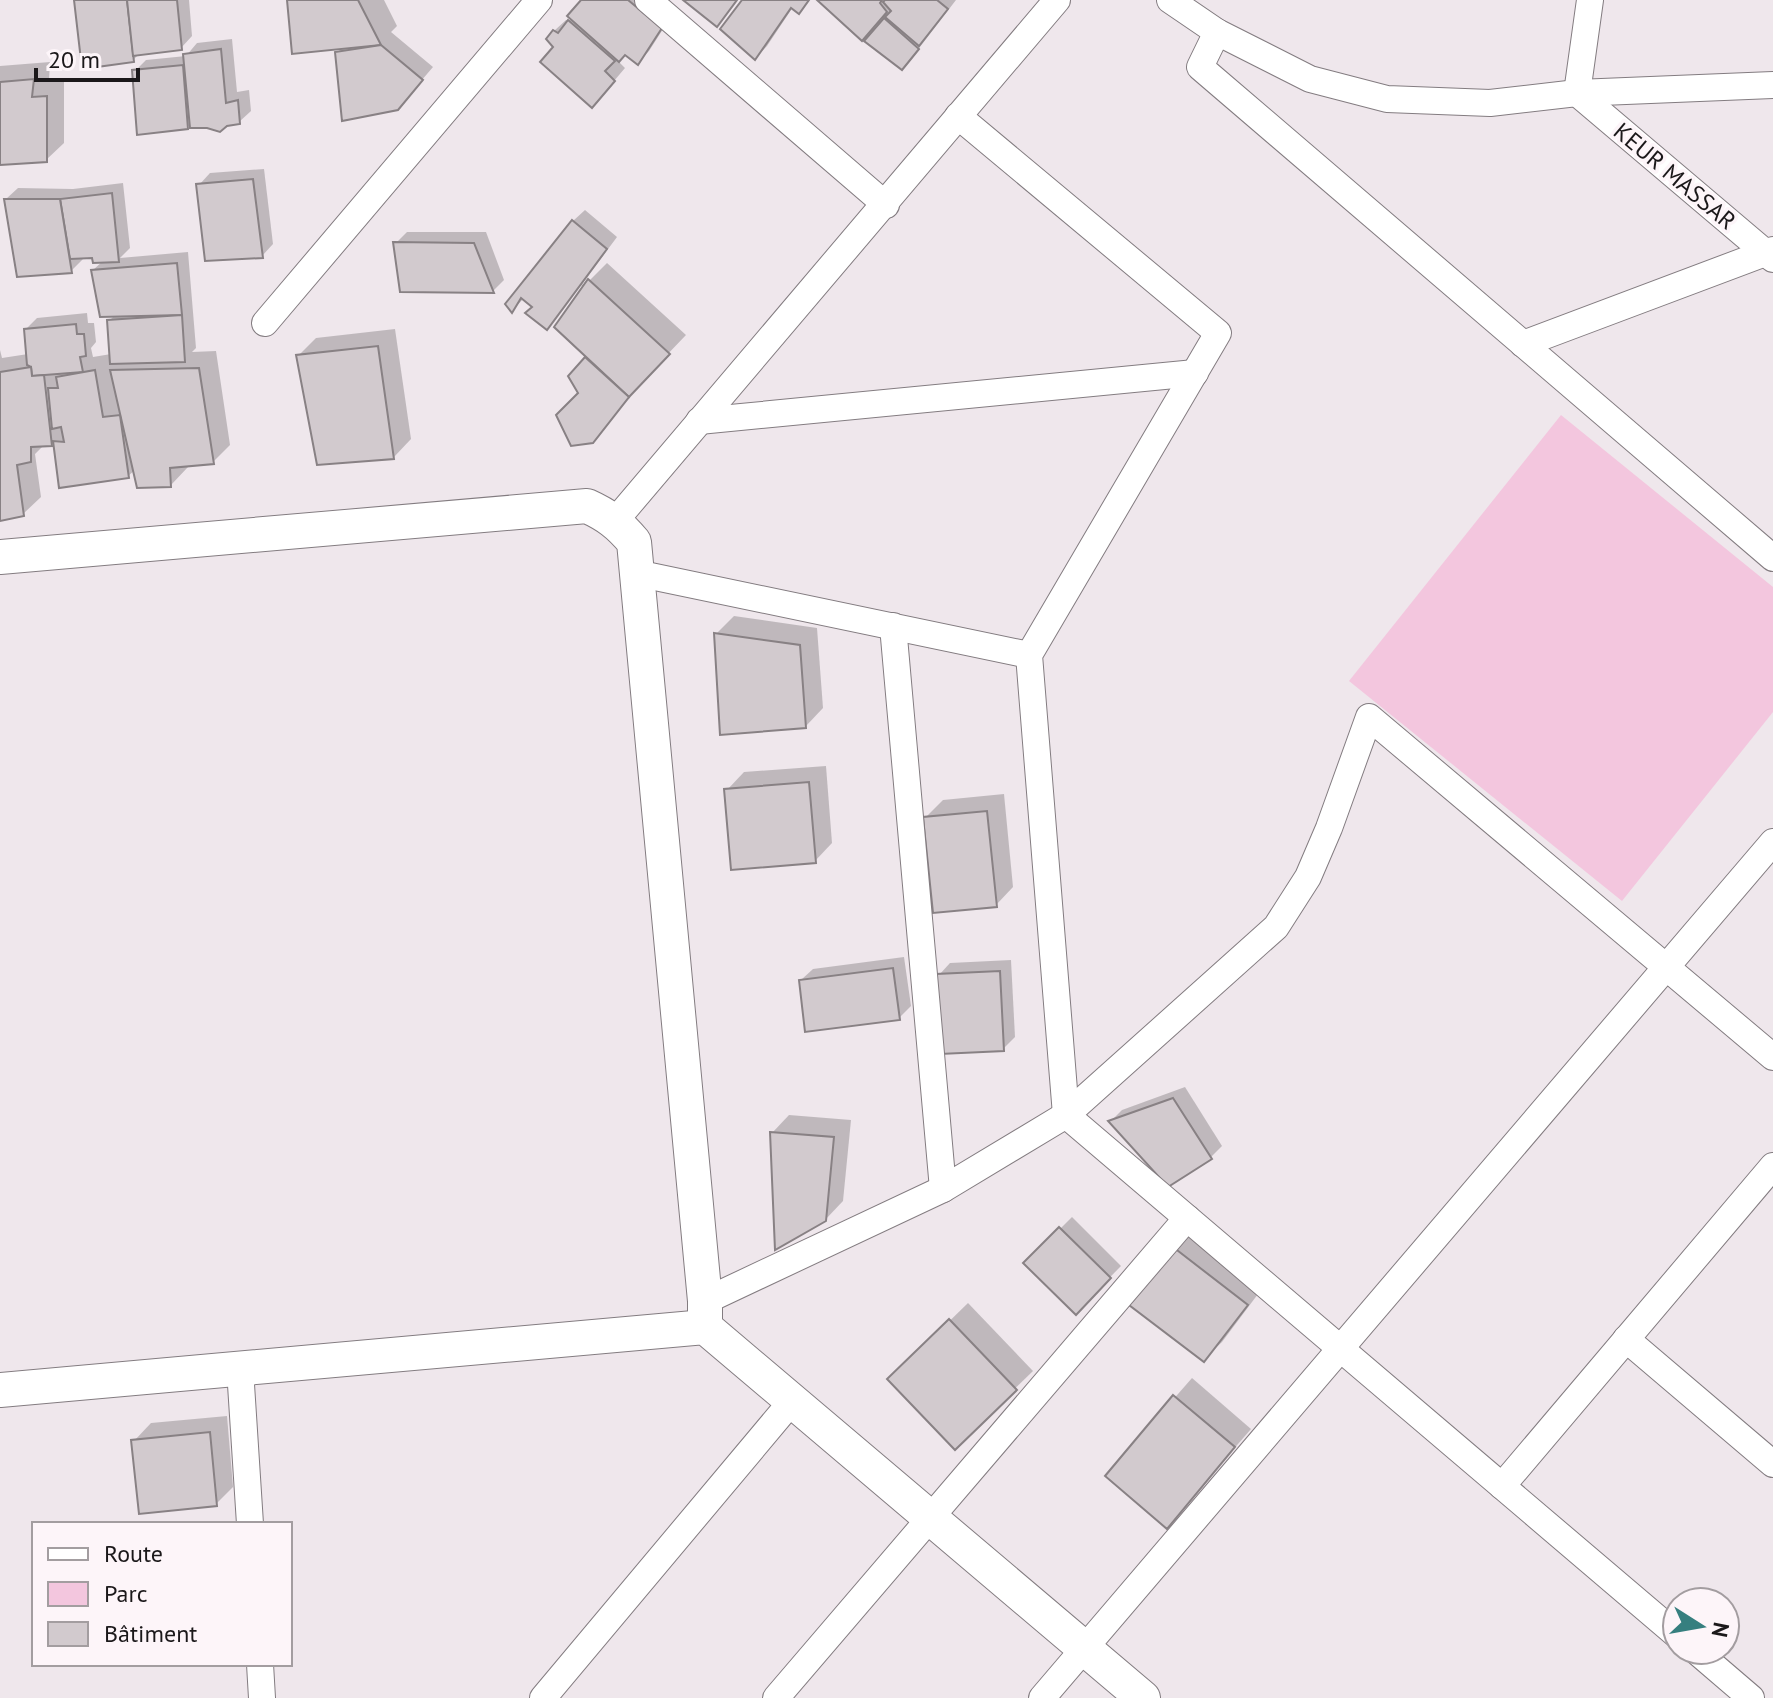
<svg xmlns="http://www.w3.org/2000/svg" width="1773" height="1698" font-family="'PT Sans',sans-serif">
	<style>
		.green { fill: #f3c6de }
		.shadow { fill: #0003 }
		.building { fill: #d2cace; stroke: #888184; stroke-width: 2 }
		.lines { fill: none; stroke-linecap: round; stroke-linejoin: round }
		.minor-casing { stroke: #837c80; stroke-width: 28 }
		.tertiary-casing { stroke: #837c80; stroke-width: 36 }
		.minor { stroke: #fff; stroke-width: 26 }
		.tertiary { stroke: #fff; stroke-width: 34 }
		.labels { text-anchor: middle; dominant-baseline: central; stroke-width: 7; stroke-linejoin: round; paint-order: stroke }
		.street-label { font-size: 24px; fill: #1b181a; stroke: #fdf5f9 }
	</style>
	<rect width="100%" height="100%" fill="#efe7ec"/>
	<path class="green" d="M1561,415L1773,587V712L1622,901L1349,681Z"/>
	<g class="shadow">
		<path d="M76,0H189L192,36L181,48L140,53L133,60Z"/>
		<path d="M289,0H384L397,26L391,32L433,67L397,109L337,53L343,47Z"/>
		<path d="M584,0H653L672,15L649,51L638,62L626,53L618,61L625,68L603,94L555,47L554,31L566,20L569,21L572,18Z"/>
		<path d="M744,0H810L799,11L793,7L767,46L755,58Z"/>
		<path d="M820,0H956L913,56L882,18L862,38Z"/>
		<path d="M232,39L237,92L249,90L251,111L239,122L192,123L187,127L135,71L146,60L186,56L197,43Z"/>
		<path d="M50,62L49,80H64V143L46,160L0,163V66Z"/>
		<path d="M264,169L273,244L262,256L199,185L210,173Z"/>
		<path d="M123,183L130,248L120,258L188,252L196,348L192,352L216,351L230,445L213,462L188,464V467L171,485L135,470L128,476L55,444H45L35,454L41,497L23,514L0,519V350L2,358L28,354L26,329L37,318L87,313L88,323H94L96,342L91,348L93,357L111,354L109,321L116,314L93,270L103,261L94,255L82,256L83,259L71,271L6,199L18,188L73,189Z"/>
		<path d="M585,210L617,237L582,284L584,286L607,263L686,335L640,383L592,441L581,393L571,377L589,357L585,288L581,285L547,328L535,307L524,298L513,310L573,221Z"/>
		<path d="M407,232H486L504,280L493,291L396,243Z"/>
		<path d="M395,329L411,439L394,457L298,356L316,338Z"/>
		<path d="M734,616L817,628L823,708L806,726L716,634Z"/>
		<path d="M826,766L832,843L815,861L727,790L744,772Z"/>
		<path d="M1004,794L1013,887L996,905L925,818L943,800Z"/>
		<path d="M904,957L911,1006L899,1018L801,980L813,969Z"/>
		<path d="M1011,960L1015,1037L1003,1049L939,975L950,963Z"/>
		<path d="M1185,1087L1222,1146L1210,1158L1111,1121L1122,1110Z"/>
		<path d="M789,1115L851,1120L843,1201L825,1220L772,1133Z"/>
		<path d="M1072,1217L1121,1266L1076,1312L1026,1263Z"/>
		<path d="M1192,1231L1264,1286L1222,1342L1204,1359L1132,1304Z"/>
		<path d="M968,1303L1033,1371L955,1447L890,1379Z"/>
		<path d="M1192,1378L1251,1429L1167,1526L1107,1475Z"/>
		<path d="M227,1416L233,1487L216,1504L134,1441L151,1423Z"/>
	</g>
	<g class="building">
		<path d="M74,0H127L134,62L82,69Z"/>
		<path d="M127,0H177L182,50L133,56Z"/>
		<path d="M287,0H358L381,45L292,54Z"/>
		<path d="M581,0H628L662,28L638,65L625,55L619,62L567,16Z"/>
		<path d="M683,0H737L717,27Z"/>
		<path d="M742,0H809L799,14L791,8L755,60L720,29Z"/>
		<path d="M817,0H882L880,3L887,12L862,41Z"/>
		<path d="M885,0H937L948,9L919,46L885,17L891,11L883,2Z"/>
		<path d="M884,18L919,49L902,70L864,41Z"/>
		<path d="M568,20L615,61L605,71L615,81L592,108L540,62L553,47L546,39L553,30L558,33Z"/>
		<path d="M381,45L423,80L398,110L342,121L335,52Z"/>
		<path d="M221,49L226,103L238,100L240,124L227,126L220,132L207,128H190L183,54Z"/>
		<path d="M183,65L188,129L137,135L132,70Z"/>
		<path d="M34,79L32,97L47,96V162L0,165V82Z"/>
		<path d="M253,179L263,258L205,261L196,184Z"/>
		<path d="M112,193L119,262L93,263L92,258L70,259L60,199Z"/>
		<path d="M4,199H60L72,273L17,277Z"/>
		<path d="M572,220L607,249L547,330L525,313L532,307L521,298L512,313L505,304Z"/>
		<path d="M393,242L474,243L494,293L400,292Z"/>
		<path d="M177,263L182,315L100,317L91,270Z"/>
		<path d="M588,279L670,354L629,397L554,327Z"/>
		<path d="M182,315L185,362L110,364L107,320Z"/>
		<path d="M76,324L77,334H84L86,356L80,357L83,372L32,376L31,367L27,365L24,329Z"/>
		<path d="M378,346L394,459L317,465L296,355Z"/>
		<path d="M585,357L629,397L593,443L571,446L556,415L578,393L568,376Z"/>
		<path d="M31,367L32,376L44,375L52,446L31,447V462L17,465L24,516L0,521V372Z"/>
		<path d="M199,368L214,464L170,468L171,487L137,488L110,370Z"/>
		<path d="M95,370L103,417L120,415L129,478L59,488L53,441L64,442L61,427L52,429L48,388H58L56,377Z"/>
		<path d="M714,633L800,645L806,728L720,735Z"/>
		<path d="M809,782L816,863L731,870L724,789Z"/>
		<path d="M987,811L997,907L933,913L923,817Z"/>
		<path d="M893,968L900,1020L805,1032L799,980Z"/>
		<path d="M1000,971L1004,1051L940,1054L936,974Z"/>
		<path d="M1173,1098L1212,1159L1168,1187L1108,1121Z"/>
		<path d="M770,1132L834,1137L826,1221L775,1250Z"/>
		<path d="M1059,1227L1111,1278L1076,1315L1023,1263Z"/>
		<path d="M1173,1247L1248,1305L1204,1362L1129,1305Z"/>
		<path d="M949,1319L1017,1390L955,1450L887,1379Z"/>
		<path d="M1173,1395L1235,1447L1167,1529L1105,1476Z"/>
		<path d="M210,1432L217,1506L139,1514L131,1440Z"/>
	</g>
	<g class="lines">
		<defs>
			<g id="minor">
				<path d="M648,0L886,205"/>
				<path d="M1170,0L1217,32L1310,79L1387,99L1490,103L1577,93L1773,85"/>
				<path d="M1590,0L1577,93L1773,259"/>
				<path d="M1217,32L1200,67L1773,558"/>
				<path d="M958,116L1218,333L1029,655L1066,1115L1677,1635"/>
				<path d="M265,323L539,0"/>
				<path d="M1523,344L1773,250"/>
				<path d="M699,421L1195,373"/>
				<path d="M615,521L1057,0"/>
				<path d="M636,573L1029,655"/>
				<path d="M893,626L943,1189"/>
				<path d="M705,1301L943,1189L1066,1115L1276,927L1308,877L1329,828L1369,717L1773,1057"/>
				<path d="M1626,1339L1773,1464"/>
				<path d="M240,1369L250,1524"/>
				<path d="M1502,1486L1773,1166"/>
				<path d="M1695,1650L1751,1698"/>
				<path d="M260,1664L262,1698"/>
				<path d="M543,1698L792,1401"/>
				<path d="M776,1698L1187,1218"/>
				<path d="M1042,1698L1773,842"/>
			</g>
			<g id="tertiary">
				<path d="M0,557L587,506C607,515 619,524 634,542L705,1301V1327"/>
				<path d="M0,1390L705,1327L1143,1698"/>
			</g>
		</defs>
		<use href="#minor" class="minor-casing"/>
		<use href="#tertiary" class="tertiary-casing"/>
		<use href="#minor" class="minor"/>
		<use href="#tertiary" class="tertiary"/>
	</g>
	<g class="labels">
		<g class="street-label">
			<text transform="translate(1675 176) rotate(40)">KEUR MASSAR</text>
		</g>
	</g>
	<rect x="32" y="1522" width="260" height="144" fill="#fdf5f9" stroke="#a39da0" stroke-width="2"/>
	<rect x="48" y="1548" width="40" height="12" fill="#ffffff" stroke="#a39da0" stroke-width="2"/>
	<text x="104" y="1562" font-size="24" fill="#1b181a">Route</text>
	<rect x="48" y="1582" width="40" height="24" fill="#f3c6de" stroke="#a39da0" stroke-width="2"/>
	<text x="104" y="1602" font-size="24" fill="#1b181a">Parc</text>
	<rect x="48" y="1622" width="40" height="24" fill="#d2cace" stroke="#a39da0" stroke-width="2"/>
	<text x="104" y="1642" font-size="24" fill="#1b181a">Bâtiment</text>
	<g transform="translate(1701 1626) rotate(101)"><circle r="38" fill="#fdf5f9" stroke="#a39da0" stroke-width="2"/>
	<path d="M0-6L14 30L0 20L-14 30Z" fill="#367f7f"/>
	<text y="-12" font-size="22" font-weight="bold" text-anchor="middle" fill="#1b181a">N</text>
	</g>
	<path d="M36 68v12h102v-12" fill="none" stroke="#1b181a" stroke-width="4"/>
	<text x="48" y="68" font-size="24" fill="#1b181a" stroke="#fdf5f9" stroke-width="6" paint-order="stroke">20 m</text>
</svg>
